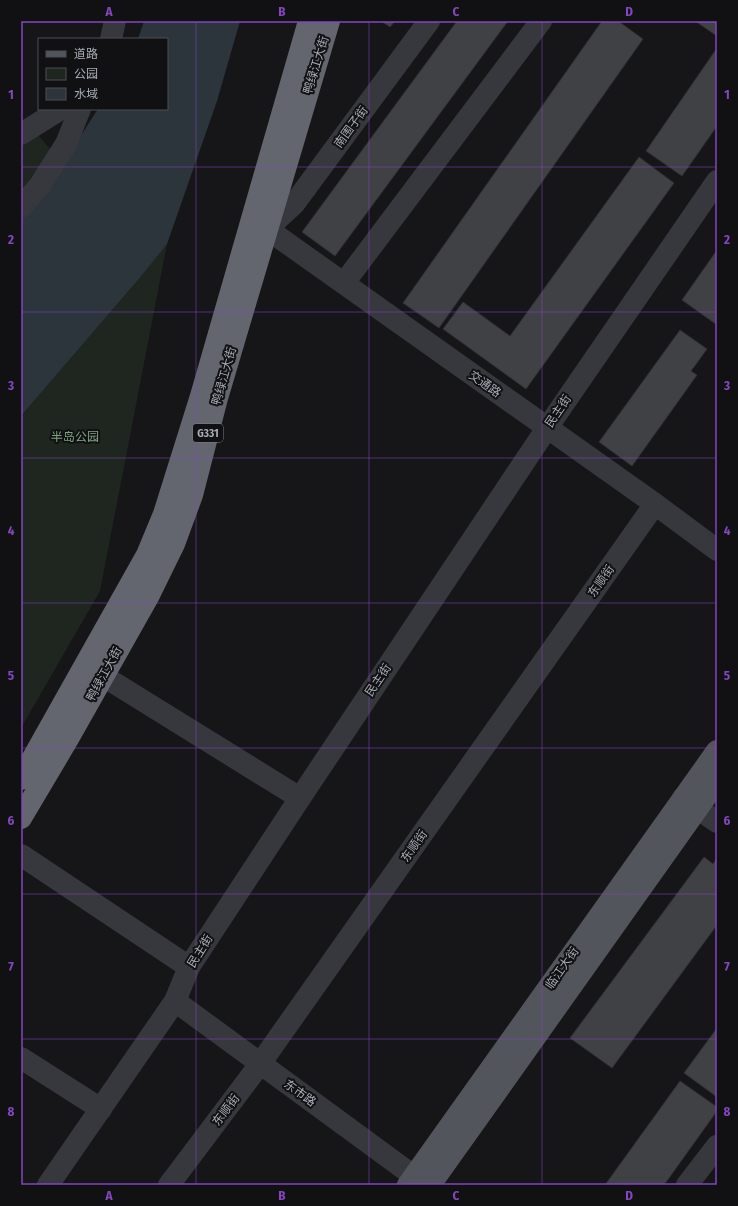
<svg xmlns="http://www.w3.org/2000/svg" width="738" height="1206" font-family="'Fira Sans Condensed','Noto Sans SC',sans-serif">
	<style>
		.green { fill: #1e261f }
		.water { fill: #2c353c }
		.building { fill: #404145; stroke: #303034 }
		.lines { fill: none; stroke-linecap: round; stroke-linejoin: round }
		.minor { stroke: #37383d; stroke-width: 22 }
		.major { stroke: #53555c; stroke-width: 22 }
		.highway { stroke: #63666e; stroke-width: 22 }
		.grid { fill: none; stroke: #8446be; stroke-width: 1; stroke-opacity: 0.55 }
		.labels { text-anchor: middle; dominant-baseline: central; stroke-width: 4; stroke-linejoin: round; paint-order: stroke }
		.shield { fill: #111113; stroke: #7b7e86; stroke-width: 1 }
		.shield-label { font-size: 11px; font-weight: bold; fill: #a8adb8 }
		.street-label { font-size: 12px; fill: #a8adb8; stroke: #111113 }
		.park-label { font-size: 12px; fill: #7fa381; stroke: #111113 }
		.neatline { fill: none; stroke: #8446be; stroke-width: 1.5 }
		.grid-label { font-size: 13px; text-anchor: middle; font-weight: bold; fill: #8446be }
	</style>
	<rect width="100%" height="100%" fill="#161618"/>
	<g class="green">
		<path d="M38,135L52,151L21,191V146Z"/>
		<path d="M167,244L100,591L21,728V416L143,274Z"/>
	</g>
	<path class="water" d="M144,21H240L217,101L167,244L143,274L21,416V219L37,203L98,109H167V39H138Z"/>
	<g class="building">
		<path d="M381,21H395L390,27Z"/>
		<path d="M457,21H508L335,256L302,232Z"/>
		<path d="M602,21H618L643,39L439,328L403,303Z"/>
		<path d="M695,21H717V36Z"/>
		<path d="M717,48V126L682,176L646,151Z"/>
		<path d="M639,157L674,183L526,389L443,329L463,302L510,336Z"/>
		<path d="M717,250V325L682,300Z"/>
		<path d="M680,330L707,349L691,371L697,375L632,466L599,442Z"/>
		<path d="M704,857L713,864L717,858V925L612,1068L570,1038Z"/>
		<path d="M717,1028V1097L684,1073Z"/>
		<path d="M680,1081L717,1107V1111L664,1185H605Z"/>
	</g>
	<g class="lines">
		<g class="minor">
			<path d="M111,39L115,21"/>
			<path d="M21,134L61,109"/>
			<path d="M21,207L40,185L66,144L80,109"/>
			<path d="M253,219L655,504L717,550"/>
			<path d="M267,229L294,204L429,21"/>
			<path d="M344,283L541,21"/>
			<path d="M87,666L300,798"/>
			<path d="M683,798L717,822"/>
			<path d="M21,855L189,967"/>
			<path d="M175,1001L426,1185"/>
			<path d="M21,1058L101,1109"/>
			<path d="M48,1185L175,1001L189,967L300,798L547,428L717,181"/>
			<path d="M169,1185L260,1064L655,504"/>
			<path d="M687,1185L717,1146"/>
		</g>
		<g class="major">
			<path d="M408,1185L717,751"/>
			<path d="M430,1185L717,781"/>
		</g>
		<g class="highway">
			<path d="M21,779L147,555L164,514L201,396L309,21"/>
			<path d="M21,818L69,737L149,595L174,544L192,495L217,398L329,21"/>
		</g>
	</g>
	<path class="grid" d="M196,21V1185M369,21V1185M542,21V1185M21,167H717M21,312H717M21,458H717M21,603H717M21,748H717M21,894H717M21,1039H717"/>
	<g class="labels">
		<rect class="shield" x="193" y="424" width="30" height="18" rx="3"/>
		<g class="shield-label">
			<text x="208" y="433">G331</text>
		</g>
		<g class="street-label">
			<text transform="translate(316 65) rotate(-73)">鸭绿江大街</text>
			<text transform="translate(351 127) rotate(-54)">南围子街</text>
			<text transform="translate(224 376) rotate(-74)">鸭绿江大街</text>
			<text transform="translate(485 384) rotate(35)">交通路</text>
			<text transform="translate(558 411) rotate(-56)">民主街</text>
			<text transform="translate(601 581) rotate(-55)">东顺街</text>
			<text transform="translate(104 674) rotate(-61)">鸭绿江大街</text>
			<text transform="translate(378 680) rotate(-56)">民主街</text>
			<text transform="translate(414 846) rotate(-55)">东顺街</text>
			<text transform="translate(200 951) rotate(-58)">民主街</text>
			<text transform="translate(562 968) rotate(-55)">临江大街</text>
			<text transform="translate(300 1093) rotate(36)">东市路</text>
			<text transform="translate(226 1110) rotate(-53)">东顺街</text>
		</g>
		<g class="park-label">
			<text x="75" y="437">半岛公园</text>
		</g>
	</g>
	<rect width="738" height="1206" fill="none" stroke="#111113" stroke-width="44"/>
	<rect x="38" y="38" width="130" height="72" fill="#111113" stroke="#4d4f55"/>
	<rect x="46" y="51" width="20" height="6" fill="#53555c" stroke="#4d4f55"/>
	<text x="74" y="58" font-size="12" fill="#a8adb8">道路</text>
	<rect x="46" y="68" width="20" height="12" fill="#1e261f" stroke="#4d4f55"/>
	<text x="74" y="78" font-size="12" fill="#a8adb8">公园</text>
	<rect x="46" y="88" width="20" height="12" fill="#2c353c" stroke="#4d4f55"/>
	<text x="74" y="98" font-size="12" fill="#a8adb8">水域</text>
	<rect x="22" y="22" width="694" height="1162" class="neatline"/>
	<g class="grid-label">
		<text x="109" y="16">A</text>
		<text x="282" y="16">B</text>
		<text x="456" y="16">C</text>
		<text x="629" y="16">D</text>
		<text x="11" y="99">1</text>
		<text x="727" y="99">1</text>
		<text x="11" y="244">2</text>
		<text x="727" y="244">2</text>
		<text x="11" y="390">3</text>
		<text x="727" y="390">3</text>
		<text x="11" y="535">4</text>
		<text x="727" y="535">4</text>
		<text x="11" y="680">5</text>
		<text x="727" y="680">5</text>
		<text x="11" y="825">6</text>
		<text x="727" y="825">6</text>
		<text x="11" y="971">7</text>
		<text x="727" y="971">7</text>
		<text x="11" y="1116">8</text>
		<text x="727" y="1116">8</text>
		<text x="109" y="1200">A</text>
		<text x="282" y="1200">B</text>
		<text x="456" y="1200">C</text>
		<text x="629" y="1200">D</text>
	</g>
</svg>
